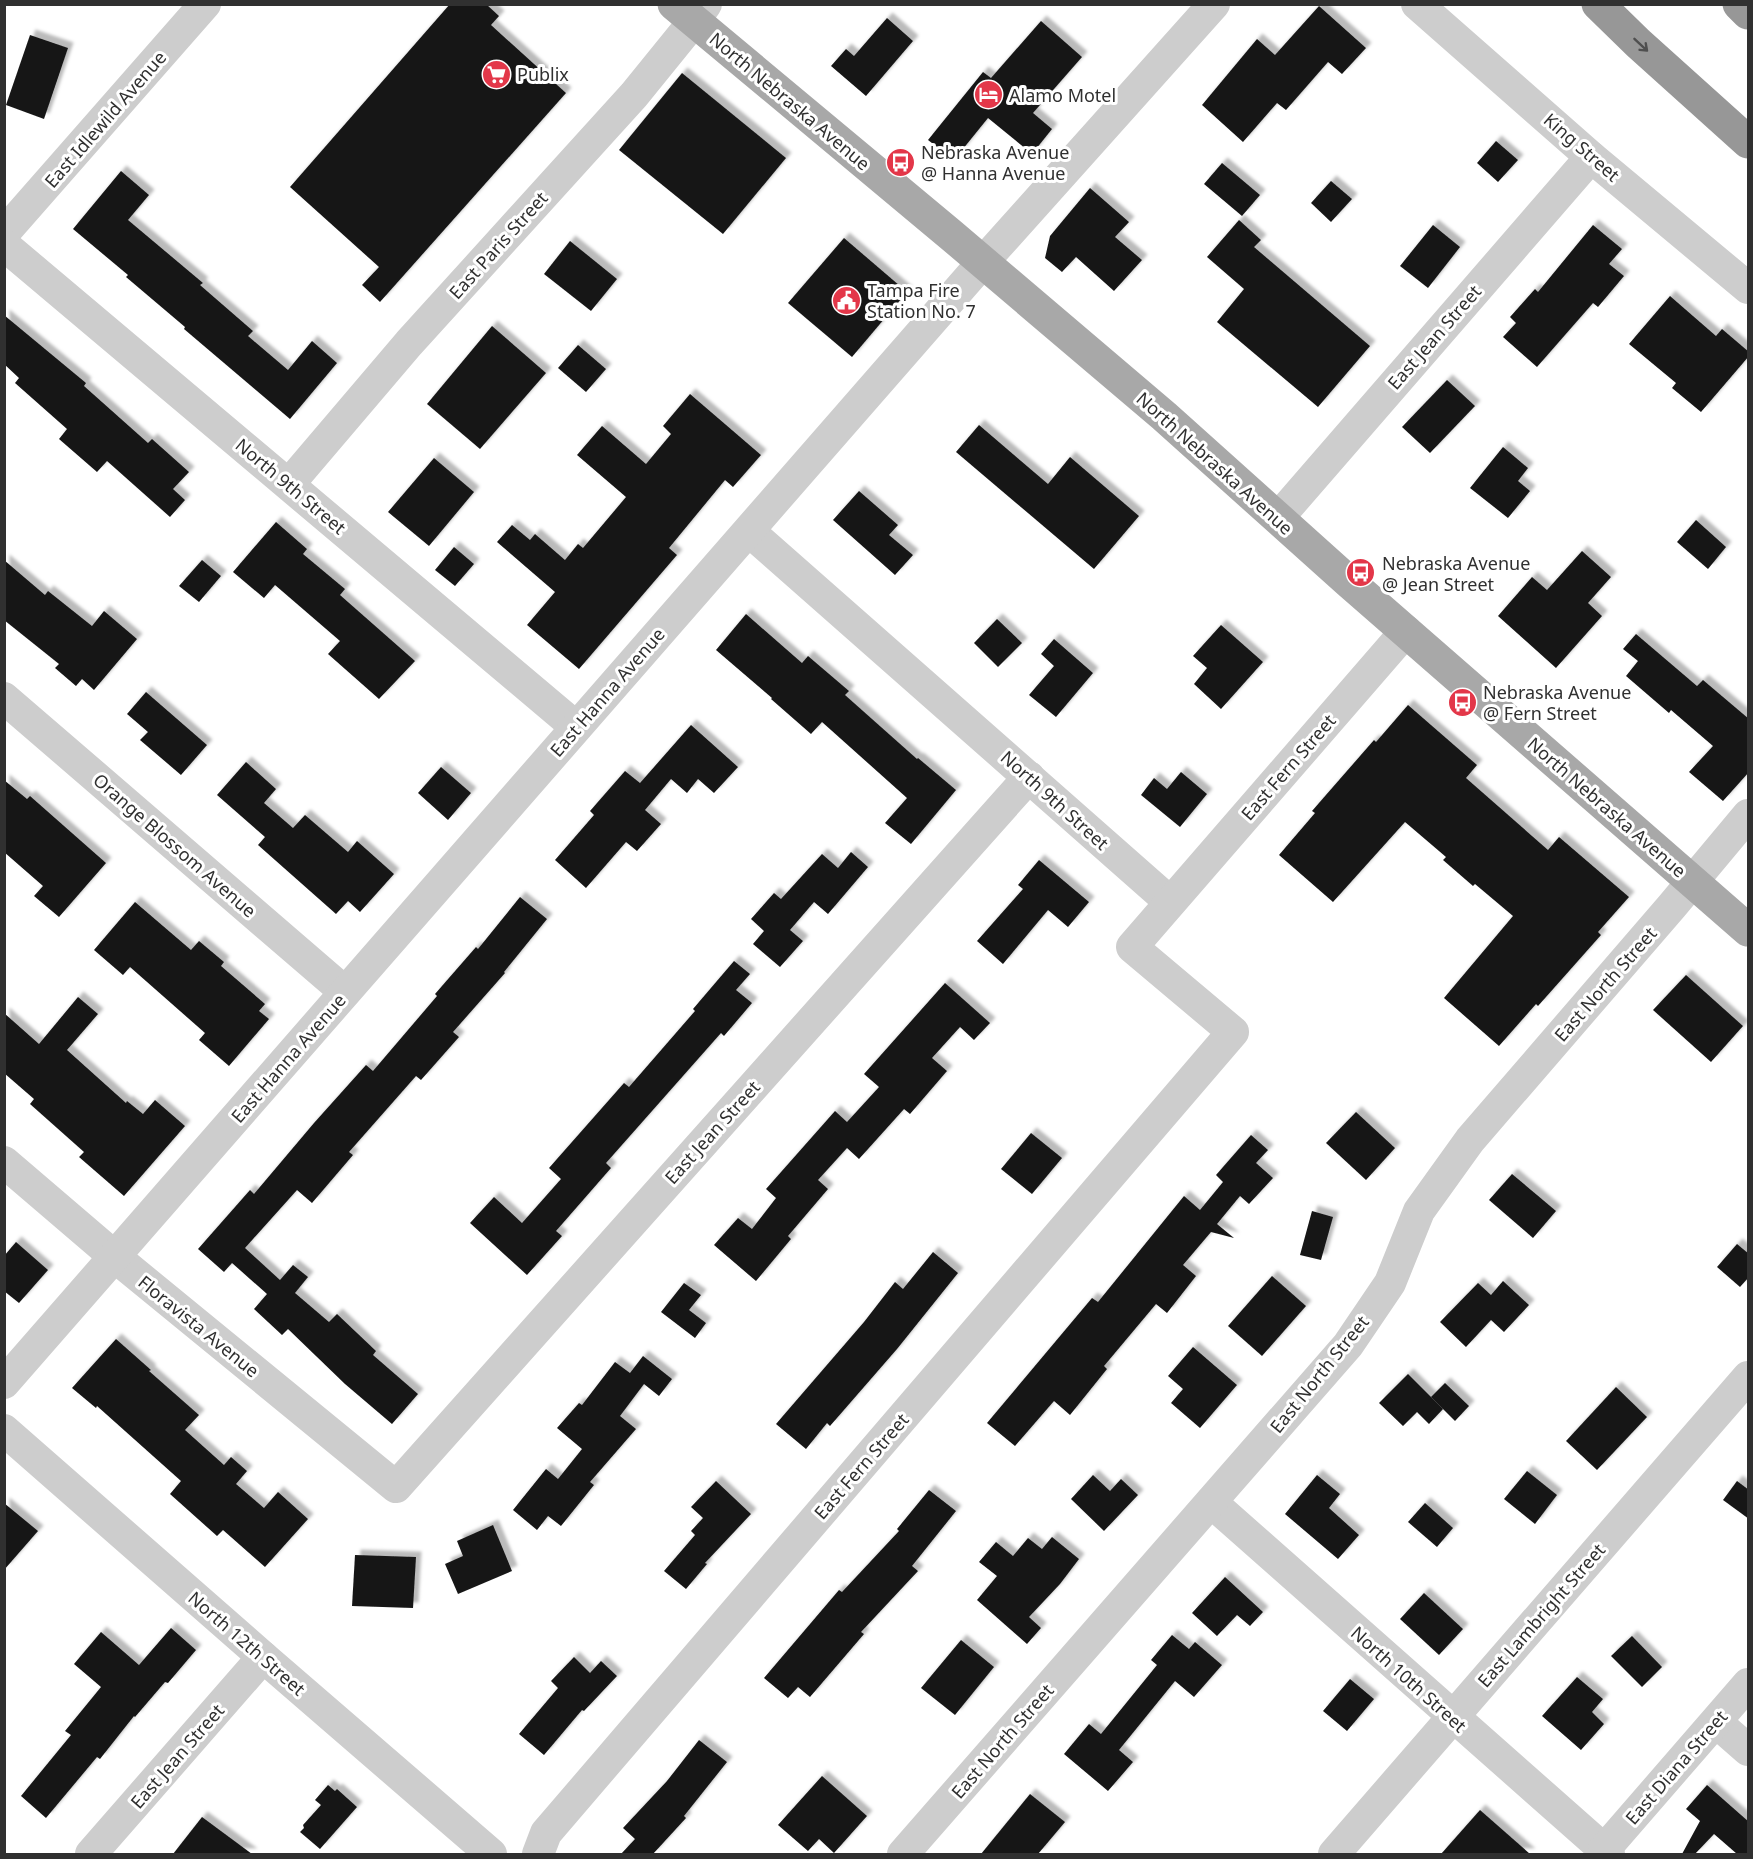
<svg xmlns="http://www.w3.org/2000/svg" width="1753" height="1859" font-family="'Noto Sans',sans-serif">
	<style>
		.building { fill: #171717; filter: url(#shadow) }
		.lines { fill: none; stroke-linecap: round; stroke-linejoin: round }
		.minor { stroke: #cdcdcd; stroke-width: 32 }
		.major { stroke: #a8a8a8; stroke-width: 33 }
		.highway { stroke: #979797; stroke-width: 33 }
		.oneway { stroke: #4f4f4f }
		.labels { text-anchor: middle; dominant-baseline: central; stroke-width: 6; stroke-linejoin: round; paint-order: stroke }
		.poi-label { font-size: 18px; fill: #303030; stroke: #fff; text-anchor: start }
		.street-label { font-size: 18px; fill: #303030; stroke: #fff }
	</style>
	<defs>
		<filter id="shadow"><feDropShadow dx="5.5" dy="-5.5" stdDeviation="1.5" flood-color="#0004"/></filter>
	</defs>
	<rect width="100%" height="100%" fill="#fff"/>
	<g class="building">
		<path d="M450,4H486L499,16L491,25L566,93L380,302L362,285L379,267L290,187Z"/>
		<path d="M1319,6L1366,48L1342,74L1328,62L1286,110L1277,103L1243,142L1202,105L1257,39L1275,55Z"/>
		<path d="M887,18L913,41L866,96L831,66L846,49L854,56Z"/>
		<path d="M1041,21L1082,57L1033,113L1052,129L1032,154L988,118L954,160L928,140L983,72L991,78Z"/>
		<path d="M30,35L68,48L44,119L6,105Z"/>
		<path d="M682,73L786,158L723,234L619,150Z"/>
		<path d="M1496,141L1518,160L1498,182L1477,163Z"/>
		<path d="M1222,163L1260,195L1242,216L1204,184Z"/>
		<path d="M121,171L149,195L128,220L203,283L200,285L253,331L248,336L288,370L312,341L337,363L290,419L184,329L185,327L126,277L128,275L73,229Z"/>
		<path d="M1331,181L1352,199L1331,222L1311,203Z"/>
		<path d="M1090,188L1129,222L1115,237L1142,260L1114,291L1076,257L1062,272L1045,258L1050,236Z"/>
		<path d="M1239,220L1261,240L1254,247L1370,346L1318,407L1217,322L1244,289L1207,257Z"/>
		<path d="M1433,225L1460,247L1428,288L1400,266Z"/>
		<path d="M1593,225L1622,249L1609,264L1624,276L1598,307L1593,303L1537,367L1503,337L1516,323L1510,317L1535,289L1538,292Z"/>
		<path d="M844,238L907,292L852,357L788,303Z"/>
		<path d="M570,241L617,279L591,311L544,274Z"/>
		<path d="M1670,296L1716,336L1722,329L1749,352V356L1701,412L1672,388L1676,383L1629,344Z"/>
		<path d="M4,315L86,383L84,386L148,443L152,439L189,472L173,489L185,500L170,517L107,461L97,472L59,439L67,429L15,383L19,378L4,364Z"/>
		<path d="M492,326L546,373L480,449L427,404Z"/>
		<path d="M578,345L606,369L586,392L558,368Z"/>
		<path d="M1447,380L1475,406L1430,453L1402,427Z"/>
		<path d="M690,394L761,455L733,487L725,480L669,548L677,555L579,669L527,625L555,592L497,542L512,525L530,540L535,534L565,560L578,544L583,548L626,497L577,455L602,426L646,464L671,434L663,426Z"/>
		<path d="M979,425L1048,484L1070,457L1139,516L1094,569L956,452Z"/>
		<path d="M1503,447L1528,468L1518,481L1530,491L1508,518L1470,488Z"/>
		<path d="M434,458L474,492L429,546L388,512Z"/>
		<path d="M859,491L898,525L889,535L913,555L895,575L833,520Z"/>
		<path d="M1696,520L1726,547L1708,569L1677,542Z"/>
		<path d="M276,522L307,549L303,554L345,589L340,595L415,661L379,699L328,654L340,641L275,585L264,598L233,572Z"/>
		<path d="M454,547L474,564L455,586L435,570Z"/>
		<path d="M1582,551L1611,577L1588,603L1602,616L1556,668L1498,616L1532,577L1547,590Z"/>
		<path d="M4,560L45,595L48,591L92,626L104,611L137,639L94,690L82,679L76,686L55,668L59,664L4,620Z"/>
		<path d="M202,560L221,576L199,602L179,586Z"/>
		<path d="M746,614L802,663L808,656L849,691L845,695L917,759L918,758L956,790L911,844L885,823L907,798L822,722L811,734L771,699L772,698L716,650Z"/>
		<path d="M997,619L1022,643L998,667L974,643Z"/>
		<path d="M1221,625L1263,662L1221,709L1194,684L1207,668L1193,656Z"/>
		<path d="M1636,634L1697,686L1703,680L1749,719V772L1723,801L1689,772L1713,746L1671,710L1669,713L1626,676L1638,661L1623,649Z"/>
		<path d="M1054,639L1093,673L1056,717L1029,695L1054,666L1041,654Z"/>
		<path d="M146,692L207,745L181,775L140,740L148,732L127,714Z"/>
		<path d="M1408,705L1477,765L1466,778L1548,850L1559,837L1629,897L1598,932L1601,935L1538,1006L1536,1004L1499,1046L1444,998L1513,916L1475,884L1473,886L1443,860L1446,857L1405,822L1333,902L1279,855L1315,813L1312,811L1374,740L1376,742Z"/>
		<path d="M691,725L738,767L714,793L698,779L687,793L671,779L645,810L661,824L637,851L626,842L586,888L555,860L594,815L590,811L625,771L640,783Z"/>
		<path d="M246,762L276,789L264,803L293,828L305,815L348,852L357,841L394,874L360,912L348,901L336,914L258,845L265,837L217,795Z"/>
		<path d="M441,767L471,793L448,820L418,793Z"/>
		<path d="M1181,772L1207,794L1180,827L1141,795L1154,778L1167,789Z"/>
		<path d="M4,780L27,799L30,796L106,863L59,917L34,896L43,886L4,852Z"/>
		<path d="M851,852L868,867L828,914L814,902L790,930L803,941L780,967L753,944L764,931L751,919L774,893L781,899L822,854L838,868Z"/>
		<path d="M1039,860L1089,902L1068,927L1048,910L1003,964L977,941L1023,889L1018,885Z"/>
		<path d="M520,897L547,919L504,972L505,973L453,1032L459,1037L421,1080L416,1076L349,1152L353,1155L312,1203L297,1190L245,1248L280,1280L293,1265L308,1277L295,1293L329,1322L337,1314L376,1351L373,1355L418,1394L392,1424L345,1384L288,1329L282,1335L254,1309L267,1294L232,1263L224,1272L198,1249L250,1190L254,1194L314,1123L366,1065L373,1071L437,996L435,994L476,947L478,949Z"/>
		<path d="M135,902L191,950L199,941L224,962L221,966L265,1004L259,1011L269,1019L229,1066L199,1040L205,1033L130,967L123,975L94,950Z"/>
		<path d="M734,961L750,974L736,990L752,1003L724,1036L721,1033L606,1163L611,1168L556,1231L562,1236L527,1275L470,1223L494,1197L522,1223L561,1179L549,1168L624,1083L629,1087L695,1011L693,1009Z"/>
		<path d="M1686,975L1743,1026L1711,1062L1653,1010Z"/>
		<path d="M945,983L990,1023L974,1040L960,1027L932,1058L947,1071L910,1114L904,1109L859,1159L847,1148L818,1180L828,1189L788,1236L791,1239L756,1281L714,1245L738,1218L752,1229L776,1198L766,1189L835,1111L847,1122L879,1087L864,1074Z"/>
		<path d="M78,997L98,1014L67,1050L126,1103L127,1101L143,1114L155,1100L185,1126L124,1196L79,1157L84,1152L30,1104L34,1099L4,1073V1013L39,1044Z"/>
		<path d="M1356,1112L1395,1148L1366,1180L1326,1143Z"/>
		<path d="M1031,1133L1062,1158L1032,1194L1001,1169Z"/>
		<path d="M1251,1135L1268,1150L1256,1163L1273,1178L1249,1204L1240,1196L1217,1224L1234,1238L1211,1232L1183,1265L1196,1276L1167,1313L1156,1304L1104,1366L1107,1369L1070,1415L1054,1401L1015,1446L987,1423L1092,1298L1098,1302L1184,1196L1200,1210L1223,1182L1216,1175Z"/>
		<path d="M1512,1174L1556,1211L1533,1238L1489,1200Z"/>
		<path d="M1312,1211L1333,1217L1321,1260L1300,1255Z"/>
		<path d="M16,1242L48,1270L19,1303L4,1291V1256Z"/>
		<path d="M1737,1244L1749,1254V1277L1740,1287L1717,1267Z"/>
		<path d="M933,1252L958,1273L897,1349L830,1426L827,1423L806,1449L776,1424L864,1322L895,1282L903,1289Z"/>
		<path d="M1272,1276L1306,1306L1262,1356L1228,1326Z"/>
		<path d="M1503,1281L1529,1305L1504,1332L1491,1320L1466,1347L1440,1322L1478,1283L1491,1295Z"/>
		<path d="M684,1283L701,1295L689,1310L706,1323L695,1338L661,1312Z"/>
		<path d="M116,1339L151,1370L149,1371L199,1415L185,1430L224,1465L231,1457L247,1471L236,1484L264,1508L278,1492L308,1519L265,1567L223,1530L217,1536L170,1494L181,1481L97,1406L96,1408L72,1388Z"/>
		<path d="M1193,1347L1237,1385L1200,1428L1171,1403L1183,1389L1168,1376Z"/>
		<path d="M643,1356L672,1379L659,1396L644,1384L620,1416L636,1429L590,1482L594,1485L561,1526L548,1516L537,1530L513,1510L546,1469L558,1479L582,1449L557,1428L579,1403L582,1405L615,1362L630,1373Z"/>
		<path d="M1408,1374L1443,1409L1429,1424L1417,1412L1403,1426L1379,1403Z"/>
		<path d="M1445,1383L1469,1406L1455,1421L1431,1397Z"/>
		<path d="M1616,1387L1647,1417L1597,1470L1566,1441Z"/>
		<path d="M1527,1471L1557,1495L1535,1524L1504,1499Z"/>
		<path d="M1093,1475L1110,1491L1121,1479L1138,1495L1104,1531L1071,1499Z"/>
		<path d="M1317,1475L1340,1494L1329,1508L1359,1535L1338,1559L1285,1514Z"/>
		<path d="M716,1481L751,1514L705,1563L707,1564L686,1589L664,1571L695,1535L691,1531L703,1518L691,1507Z"/>
		<path d="M1737,1481L1749,1490V1519L1723,1500Z"/>
		<path d="M929,1490L956,1511L912,1566L918,1571L861,1632L864,1634L810,1697L798,1687L788,1698L764,1678L839,1590L842,1592L899,1531L897,1529Z"/>
		<path d="M4,1503L38,1531L4,1570Z"/>
		<path d="M1425,1503L1453,1528L1437,1547L1408,1522Z"/>
		<path d="M493,1525L512,1571L458,1594L445,1564L463,1556L457,1541Z"/>
		<path d="M1052,1537L1079,1559L1060,1584L1029,1617L1041,1628L1027,1644L977,1600L997,1576L979,1562L996,1542L1013,1556L1028,1538L1042,1549Z"/>
		<path d="M355,1555L416,1557L413,1608L352,1606Z"/>
		<path d="M1225,1577L1263,1612L1250,1626L1237,1615L1217,1636L1192,1613Z"/>
		<path d="M1424,1593L1463,1629L1439,1655L1400,1619Z"/>
		<path d="M171,1628L196,1650L168,1683L165,1682L135,1717L134,1716L100,1759L97,1757L46,1818L21,1796L71,1735L65,1731L101,1687L74,1664L101,1632L139,1665Z"/>
		<path d="M1172,1635L1189,1649L1195,1642L1222,1665L1194,1697L1175,1681L1119,1750L1133,1762L1108,1791L1064,1754L1089,1724L1101,1734L1157,1665L1151,1660Z"/>
		<path d="M1632,1636L1662,1667L1642,1687L1611,1656Z"/>
		<path d="M961,1640L994,1667L955,1715L921,1688Z"/>
		<path d="M574,1657L590,1673L601,1661L617,1676L584,1711L582,1710L544,1755L519,1734L558,1688L551,1681Z"/>
		<path d="M1577,1677L1603,1699L1592,1712L1604,1724L1581,1750L1542,1716Z"/>
		<path d="M1350,1679L1374,1699L1347,1731L1323,1711Z"/>
		<path d="M699,1740L727,1762L684,1816L686,1818L653,1854H621L635,1839L623,1828L667,1781Z"/>
		<path d="M822,1776L867,1816L834,1853L819,1839L808,1851L778,1825Z"/>
		<path d="M328,1785L335,1791L337,1789L357,1807L320,1849L300,1832L304,1828L303,1825L321,1805L315,1800Z"/>
		<path d="M1707,1785L1749,1822V1854H1737L1714,1834L1695,1854H1682L1700,1821L1686,1809Z"/>
		<path d="M1030,1794L1065,1822L1038,1854H981Z"/>
		<path d="M1480,1810L1530,1854H1441Z"/>
		<path d="M202,1817L252,1854H173Z"/>
	</g>
	<g class="lines">
		<g class="minor">
			<path d="M1417,4L1591,157L1748,288"/>
			<path d="M4,233L205,4"/>
			<path d="M4,245L576,727"/>
			<path d="M289,484L409,343L634,95L694,21L706,4"/>
			<path d="M1278,518L1591,157"/>
			<path d="M749,531L1170,902"/>
			<path d="M4,698L345,992"/>
			<path d="M4,1162L115,1257L396,1487L1029,777"/>
			<path d="M4,1383L983,262L1214,4"/>
			<path d="M4,1430L263,1657L491,1854"/>
			<path d="M1211,1502L1609,1854"/>
			<path d="M1716,1722L1748,1750"/>
			<path d="M1604,1850L1748,1684"/>
			<path d="M91,1854L263,1657"/>
			<path d="M538,1854L546,1833L1233,1032L1132,947L1406,631"/>
			<path d="M903,1854L1348,1345L1390,1283L1419,1211L1470,1140L1672,906L1748,815"/>
			<path d="M1334,1854L1748,1377"/>
		</g>
		<path class="major" d="M674,4L951,235L1164,416L1349,582L1748,930"/>
		<g class="highway">
			<path d="M1598,4L1638,43L1748,142"/>
			<path d="M1739,4L1748,13"/>
		</g>
	</g>
	<defs><path id="oneway-shaft" d="M-6 0H5M1.5-3L5.5 0L1.5 3" fill="none" stroke-width="1.6" stroke-linecap="round" stroke-linejoin="round" transform="scale(1.5)"/></defs>
	<use class="oneway" href="#oneway-shaft" transform="translate(1641 45) rotate(43)"/>
	<defs>
		<symbol id="supermarket-disc" viewBox="-11 -11 22 22"><circle r="9.5" fill="#e33749" stroke="#fff"/><path d="M-6-5.5h2.5l.6 2H6L4.5 2H-2.5L-4.4-4H-6ZM-1.5 3.2a1.3 1.3 0 1 0 .1 0ZM3 3.2a1.3 1.3 0 1 0 .1 0Z" fill="#fff"/></symbol>
		<symbol id="hotel-disc" viewBox="-11 -11 22 22"><circle r="9.5" fill="#e33749" stroke="#fff"/><path d="M-6-4.5h1.5V1H6V5H4.5V3h-9V5H-6ZM-4 0a1.8 1.8 0 1 1 3.6 0ZM.5 0V-2.5h3Q6-2.5 6 0Z" fill="#fff"/></symbol>
		<symbol id="bus-disc" viewBox="-11 -11 22 22"><circle r="9.5" fill="#e33749" stroke="#fff"/><path d="M-5-6H5V4H4V6H2V4H-2V6H-4V4H-5ZM-3.5-4V0h7V-4ZM-3.5 1.2v1.5H-2V1.2ZM2 1.2v1.5H3.5V1.2Z" fill="#fff"/></symbol>
		<symbol id="civic-disc" viewBox="-11 -11 22 22"><circle r="9.5" fill="#e33749" stroke="#fff"/><path d="M-.6-6.5H3V-4.5H.6V-3L4-1V1h2V6H-6V1h2V-1L-.6-3ZM-1.2 2.5V6h2.4V2.5Z" fill="#fff"/></symbol>
	</defs>
	<g fill-rule="evenodd">
		<use href="#supermarket-disc" x="480" y="58" width="33" height="33"/>
		<use href="#hotel-disc" x="972" y="78" width="33" height="33"/>
		<use href="#bus-disc" x="884" y="146" width="33" height="33"/>
		<use href="#civic-disc" x="830" y="284" width="33" height="33"/>
		<use href="#bus-disc" x="1344" y="556" width="33" height="33"/>
		<use href="#bus-disc" x="1446" y="686" width="33" height="33"/>
	</g>
	<g class="labels">
		<g class="poi-label">
			<text x="517" y="74">Publix</text>
			<text x="1009" y="95">Alamo Motel</text>
			<text x="921" y="152">Nebraska Avenue<tspan x="921" dy="21">@ Hanna Avenue</tspan></text>
			<text x="867" y="290">Tampa Fire<tspan x="867" dy="21">Station No. 7</tspan></text>
			<text x="1382" y="563">Nebraska Avenue<tspan x="1382" dy="21">@ Jean Street</tspan></text>
			<text x="1483" y="692">Nebraska Avenue<tspan x="1483" dy="21">@ Fern Street</tspan></text>
		</g>
		<g class="street-label">
			<text transform="translate(790 101) rotate(40)">North Nebraska Avenue</text>
			<text transform="translate(105 119) rotate(-49)">East Idlewild Avenue</text>
			<text transform="translate(1582 147) rotate(41)">King Street</text>
			<text transform="translate(498 245) rotate(-48)">East Paris Street</text>
			<text transform="translate(1434 337) rotate(-49)">East Jean Street</text>
			<text transform="translate(1215 463) rotate(42)">North Nebraska Avenue</text>
			<text transform="translate(291 486) rotate(40)">North 9th Street</text>
			<text transform="translate(607 692) rotate(-49)">East Hanna Avenue</text>
			<text transform="translate(1288 767) rotate(-49)">East Fern Street</text>
			<text transform="translate(1055 800) rotate(42)">North 9th Street</text>
			<text transform="translate(1607 807) rotate(41)">North Nebraska Avenue</text>
			<text transform="translate(175 845) rotate(41)">Orange Blossom Avenue</text>
			<text transform="translate(1605 984) rotate(-49)">East North Street</text>
			<text transform="translate(288 1058) rotate(-49)">East Hanna Avenue</text>
			<text transform="translate(712 1132) rotate(-48)">East Jean Street</text>
			<text transform="translate(199 1326) rotate(39)">Floravista Avenue</text>
			<text transform="translate(1319 1374) rotate(-51)">East North Street</text>
			<text transform="translate(861 1466) rotate(-49)">East Fern Street</text>
			<text transform="translate(1541 1615) rotate(-49)">East Lambright Street</text>
			<text transform="translate(247 1643) rotate(41)">North 12th Street</text>
			<text transform="translate(1409 1679) rotate(42)">North 10th Street</text>
			<text transform="translate(1002 1741) rotate(-49)">East North Street</text>
			<text transform="translate(177 1756) rotate(-49)">East Jean Street</text>
			<text transform="translate(1676 1767) rotate(-49)">East Diana Street</text>
		</g>
	</g>
	<rect width="1753" height="1859" fill="none" stroke="#303030" stroke-width="12"/>
</svg>
